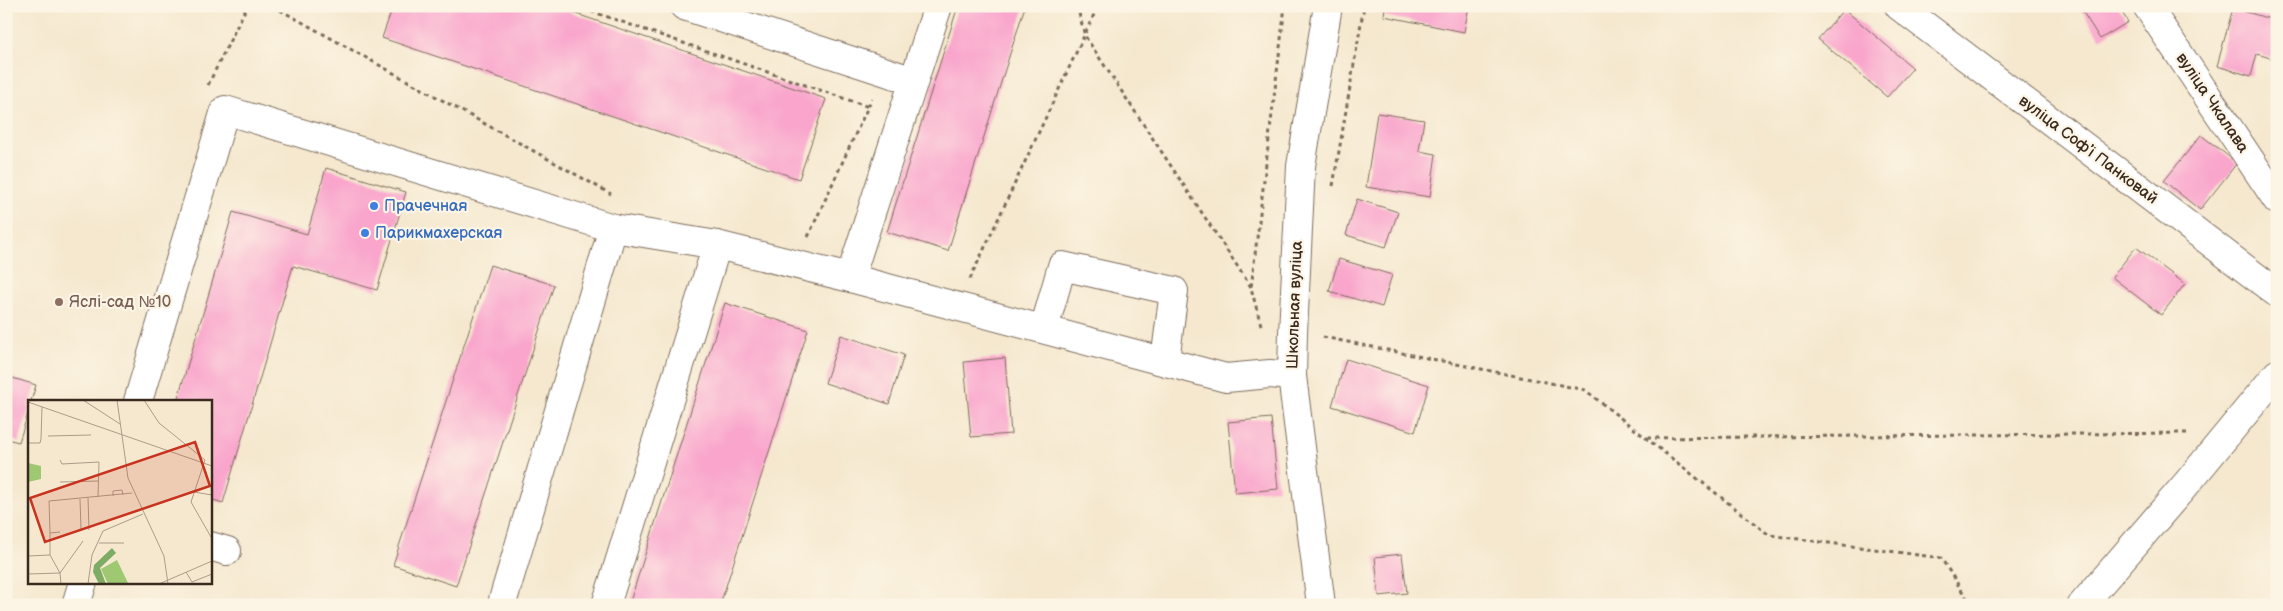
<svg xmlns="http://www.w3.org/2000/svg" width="2283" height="611" font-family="'Balsamiq Sans',sans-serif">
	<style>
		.building { fill: #f9a5cc }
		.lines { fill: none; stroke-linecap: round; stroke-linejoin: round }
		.minor-casing { stroke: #7c6c5c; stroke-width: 30 }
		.major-casing { stroke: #7c6c5c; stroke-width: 30 }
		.path { stroke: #7c6c5c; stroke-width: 3; stroke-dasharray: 4 4; stroke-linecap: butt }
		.minor { stroke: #fff; stroke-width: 28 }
		.major { stroke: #fff; stroke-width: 28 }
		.shop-dot { fill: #3f7fe0; stroke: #fcf5e5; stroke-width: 2 }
		.education-dot { fill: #8d6e63; stroke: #fcf5e5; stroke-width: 2 }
		.labels { text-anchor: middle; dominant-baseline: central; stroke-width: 4.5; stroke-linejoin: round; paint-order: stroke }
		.street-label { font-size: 16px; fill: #3b2a1e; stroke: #fcf5e5 }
		.shop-label { font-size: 16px; fill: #366cbe; stroke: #fcf5e5; text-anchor: start }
		.education-label { font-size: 16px; fill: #785e54; stroke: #fcf5e5; text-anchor: start }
		.inset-road { fill: none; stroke: #ab9c88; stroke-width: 1 }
		.view { fill: #c8321e; fill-opacity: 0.15; stroke: #c8321e; stroke-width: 2.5 }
		.inset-edge { fill: none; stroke: #3b2a1e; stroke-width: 2.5 }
	</style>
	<rect width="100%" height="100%" fill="#fcf5e5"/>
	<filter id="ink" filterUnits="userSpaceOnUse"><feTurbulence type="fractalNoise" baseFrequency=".02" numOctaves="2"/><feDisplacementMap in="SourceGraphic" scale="10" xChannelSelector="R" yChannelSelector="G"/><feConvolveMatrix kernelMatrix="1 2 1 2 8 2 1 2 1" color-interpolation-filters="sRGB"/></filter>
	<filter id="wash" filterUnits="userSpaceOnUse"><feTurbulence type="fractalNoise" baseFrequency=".0096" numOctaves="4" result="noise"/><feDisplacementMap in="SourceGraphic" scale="20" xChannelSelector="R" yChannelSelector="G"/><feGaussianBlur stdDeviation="1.12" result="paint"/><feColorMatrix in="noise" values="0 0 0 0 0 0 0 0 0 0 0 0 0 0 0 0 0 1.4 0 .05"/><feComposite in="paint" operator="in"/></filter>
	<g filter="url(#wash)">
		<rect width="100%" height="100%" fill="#f5e8cf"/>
		<g id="blocks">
			<g class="building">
				<path d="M393,6H553L826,99L799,179L382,38Z"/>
				<path d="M958,6H1025L948,251L887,232Z"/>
				<path d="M1385,6H1469L1464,32L1384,16Z"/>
				<path d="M2079,6H2118L2128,22L2100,39Z"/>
				<path d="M2233,8L2277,21V60L2257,54L2251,76L2217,66Z"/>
				<path d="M1844,9L1913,68L1887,97L1818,39Z"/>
				<path d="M1377,113L1424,120L1419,151L1436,154L1430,197L1366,187Z"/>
				<path d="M2201,135L2237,163L2200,210L2164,181Z"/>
				<path d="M326,168L406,192L377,290L293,266L223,503L210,499V401H177L233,212L307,234Z"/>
				<path d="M1357,199L1398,212L1386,247L1346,235Z"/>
				<path d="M2136,247L2185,284L2161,315L2112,277Z"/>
				<path d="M1339,259L1392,275L1382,307L1329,291Z"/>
				<path d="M490,265L554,285L456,586L393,565Z"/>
				<path d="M725,303L808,330L720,605H629Z"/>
				<path d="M841,335L904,355L889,404L825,383Z"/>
				<path d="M1005,358L1011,434L971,437L964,362Z"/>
				<path d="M1346,359L1429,385L1415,432L1332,406Z"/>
				<path d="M6,376L36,385L31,401H29V410L19,442L6,439Z"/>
				<path d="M1271,418L1278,489L1235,493L1228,422Z"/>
				<path d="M1402,554L1407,593L1379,596L1375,557Z"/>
			</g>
		</g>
	</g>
	<g filter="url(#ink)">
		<use href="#blocks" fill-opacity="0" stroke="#7c6c5c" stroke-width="1"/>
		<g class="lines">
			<defs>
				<g id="minor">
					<path d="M684,6L914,81"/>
					<path d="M2147,6L2277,200"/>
					<path d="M850,278L938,6"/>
					<path d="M1044,329L1062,266L1174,291L1165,361"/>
					<path d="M138,401L225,110L613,228L717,245L850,278L1226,378L1270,374L1292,376"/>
					<path d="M210,546L227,551"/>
					<path d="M503,600L613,228"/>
					<path d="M76,605L83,582"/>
					<path d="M606,605L717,245"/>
					<path d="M1321,605L1292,376L1293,333L1301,166L1328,6"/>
					<path d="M2082,605L2188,482L2277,374"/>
				</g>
				<path id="major" d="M1899,6L2277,293"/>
			</defs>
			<use href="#minor" class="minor-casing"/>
			<use href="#major" class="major-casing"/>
			<g class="path">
				<path d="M273,6L611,194"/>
				<path d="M576,6L869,107"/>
				<path d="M1077,6L1085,36L1251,287"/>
				<path d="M208,85L247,6"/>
				<path d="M1333,186L1364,6"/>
				<path d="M808,237L872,98"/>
				<path d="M970,279L1098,6"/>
				<path d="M1261,325L1251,288L1285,6"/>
				<path d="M1323,337L1585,390L1769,535L1941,558L1971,605"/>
				<path d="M1647,438L2188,433"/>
			</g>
			<use href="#minor" class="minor"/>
			<use href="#major" class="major"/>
		</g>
	</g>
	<g class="shop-dot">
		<circle cx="374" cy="206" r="5"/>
		<circle cx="365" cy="233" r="5"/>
	</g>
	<circle class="education-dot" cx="59" cy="302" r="5"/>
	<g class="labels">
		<g class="street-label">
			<text transform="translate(2212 103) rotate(56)">вуліца Чкалава</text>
			<text transform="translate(2088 150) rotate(37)">вуліца Софʼі Панковай</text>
			<text transform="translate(1295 305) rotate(-88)">Школьная вуліца</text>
		</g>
		<g class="shop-label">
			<text x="384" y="206">Прачечная</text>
			<text x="375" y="233">Парикмахерская</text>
		</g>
		<g class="education-label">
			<text x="69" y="302">Яслі-сад №10</text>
		</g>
	</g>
	<g transform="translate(28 400)">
		<rect width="184" height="184" fill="#f5e8cf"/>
		<path d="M0,63L13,66V79L0,82ZM89,160L100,183L99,184H80L73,169Z" fill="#9fc873"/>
		<path d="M84,148L88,153L72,168L78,184H71L65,172L66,165Z" fill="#7fac65"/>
		<path class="inset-road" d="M55,0L92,24M89,0L100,78L136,156L140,184M116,0L131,23L177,60L163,102L183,137M0,2L184,66M20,36L63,35M0,43H12L13,39L14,7M32,60L34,64L71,62L70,97M32,82L70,81M166,92L184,95M85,96V91L94,90L95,95M60,98L61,130M52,99L53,129M32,132L22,133L21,101L104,93M71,143H96M22,155V133M0,156L22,155L32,173L33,184M158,172L164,182L184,174M32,173L55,141M0,174L32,173M60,184L64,155L75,131L115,114M131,184L184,161"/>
		<path class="view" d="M167,42L182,86L17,142L2,98Z"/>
		<rect width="184" height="184" class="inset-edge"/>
	</g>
	<rect width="2283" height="611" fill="none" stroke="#fcf5e5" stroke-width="25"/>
</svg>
